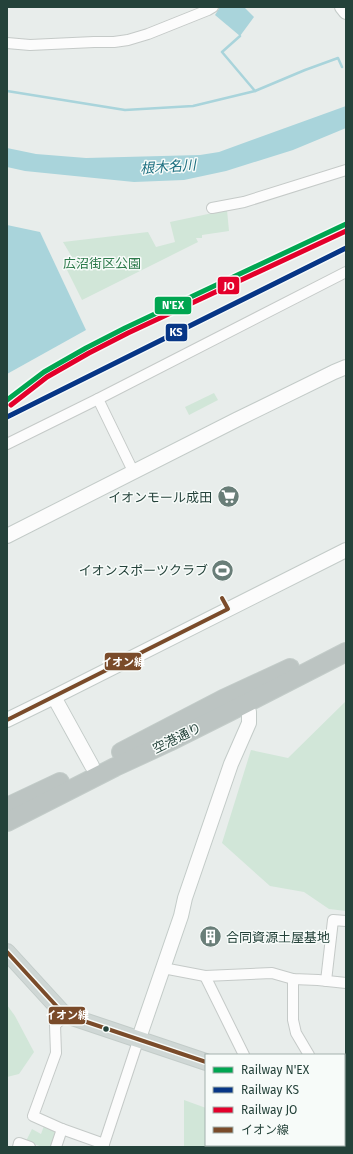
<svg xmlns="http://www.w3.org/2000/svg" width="353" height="1154" font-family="'Fira Sans','Noto Sans JP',sans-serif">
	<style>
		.green { fill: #d1e6d8 }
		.water { fill: #a9d4db }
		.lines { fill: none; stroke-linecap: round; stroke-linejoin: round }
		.stream { stroke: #a9d4db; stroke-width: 2.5 }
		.street-casing { stroke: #c5cac8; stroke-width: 12 }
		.secondary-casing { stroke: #c3cbc8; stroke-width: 16 }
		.primary-casing { stroke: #c3ccc9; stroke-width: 18 }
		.highway-casing { stroke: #c3ccc9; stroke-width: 20 }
		.street { stroke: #fcfcfc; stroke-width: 10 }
		.secondary { stroke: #fcfcfc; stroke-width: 14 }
		.primary { stroke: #cfd7d5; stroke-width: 16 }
		.highway { stroke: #bcc4c2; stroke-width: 18 }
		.bus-1-casing { stroke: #f7fbf9; stroke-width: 7 }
		.bus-1 { stroke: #7a4b2a; stroke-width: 4 }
		.rail-1-casing { stroke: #f7fbf9; stroke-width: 8 }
		.rail-2-casing { stroke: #f7fbf9; stroke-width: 8 }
		.rail-3-casing { stroke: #f7fbf9; stroke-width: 8 }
		.rail-1 { stroke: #00a651; stroke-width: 5 }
		.rail-2 { stroke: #073686; stroke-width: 5 }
		.rail-3 { stroke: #e4002b; stroke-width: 5 }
		.bus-dot { fill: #24423a; stroke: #f7fbf9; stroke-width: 1.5 }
		.labels { text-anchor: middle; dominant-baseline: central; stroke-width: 3; stroke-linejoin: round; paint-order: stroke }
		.park-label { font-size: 13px; fill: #2d7a4b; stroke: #f7fbf9 }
		.poi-label { font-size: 13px; fill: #24423a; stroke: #f7fbf9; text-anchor: end }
		.street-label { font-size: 13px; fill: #24423a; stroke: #f7fbf9 }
		.water-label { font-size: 14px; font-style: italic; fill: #1c6f80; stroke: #f7fbf9 }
		.line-badge { stroke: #f7fbf9; stroke-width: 1.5 }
		.badge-label { font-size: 11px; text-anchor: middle; font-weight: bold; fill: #fff }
	</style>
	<rect width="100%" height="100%" fill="#e8edeb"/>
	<g class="green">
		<path d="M227,210L229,231L202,235V238H196L198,242L82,300L67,270L76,264L63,242L148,232L156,247L175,242L170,222Z"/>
		<path d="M214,393L218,400L189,415L185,407Z"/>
		<path d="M346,701V911L329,909L304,892L270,886L222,843L251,750L288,758Z"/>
		<path d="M7,1005L15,1016L34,1052L19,1074L7,1077Z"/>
		<path d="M184,1100L206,1108V1145H238V1147H184Z"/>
		<path d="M44,1126L58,1132L52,1147H42L26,1141L32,1129L41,1134Z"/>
	</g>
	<g class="water">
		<path d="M220,7H244L254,17L240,36L215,15Z"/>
		<path d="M346,106V128L293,150L226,171L184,180L134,182L25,171L7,167V148L36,154L86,158L200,155L219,152Z"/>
		<path d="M7,225L40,232L86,330L7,374Z"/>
	</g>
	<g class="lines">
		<g class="stream">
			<path d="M240,36L222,52L255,91L305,70L338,58L342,67"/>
			<path d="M7,91L125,110L193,106L255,91"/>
		</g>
		<defs>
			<g id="street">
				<path d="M7,43L30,45L94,42H114L128,40L148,34L208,10L213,7"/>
				<path d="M212,208L244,202L346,170"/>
				<path d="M98,399L133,471"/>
				<path d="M7,444L98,399L346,272"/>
				<path d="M163,968L205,976L272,973L293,979L318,980L346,983"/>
				<path d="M205,976L244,1055"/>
				<path d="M293,979V1020L296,1033L309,1055"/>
				<path d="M326,981L333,920L346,921"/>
				<path d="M66,1015L55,1025L56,1053L33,1116L62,1129L104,1144"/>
				<path d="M18,1147L19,1143L30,1147"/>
				<path d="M56,1147L62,1129"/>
				<path d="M103,1147L139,1038"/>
			</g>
			<g id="secondary">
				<path d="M342,7L346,12"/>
				<path d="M7,536L236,420L334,372L346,367"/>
				<path d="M54,697L92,766"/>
				<path d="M7,720L54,697L346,550"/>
				<path d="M139,1038L181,916L185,898L231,764L249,723V712L241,696"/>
			</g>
			<g id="primary">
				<path d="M7,952L61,1011L66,1015L206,1062"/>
				<path d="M344,1110L346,1111"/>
			</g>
			<g id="highway">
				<path d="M121,752L223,699L290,668"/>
				<path d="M7,807L60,782"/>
				<path d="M7,822L115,767L169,742L229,712L346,652"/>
			</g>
		</defs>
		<use href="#street" class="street-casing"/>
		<use href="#secondary" class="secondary-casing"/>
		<use href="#primary" class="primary-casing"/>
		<use href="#highway" class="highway-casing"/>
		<use href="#street" class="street"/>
		<use href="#secondary" class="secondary"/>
		<use href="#primary" class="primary"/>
		<use href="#highway" class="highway"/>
		<defs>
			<g id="bus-1">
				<path d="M7,720L228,609L222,598"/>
				<path d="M7,952L61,1011L66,1015L206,1062"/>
			</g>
		</defs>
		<use href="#bus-1" class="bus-1-casing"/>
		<use href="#bus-1" class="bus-1"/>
		<defs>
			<path id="rail-1" d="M7,400L44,372L86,348L125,328L346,224"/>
			<path id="rail-2" d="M7,417L346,248"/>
			<path id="rail-3" d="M11,405L47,377L89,353L128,333L346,231"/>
		</defs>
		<use href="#rail-1" class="rail-1-casing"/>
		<use href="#rail-2" class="rail-2-casing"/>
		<use href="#rail-3" class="rail-3-casing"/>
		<use href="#rail-1" class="rail-1"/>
		<use href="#rail-2" class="rail-2"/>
		<use href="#rail-3" class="rail-3"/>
	</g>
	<defs>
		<symbol id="supermarket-disc" viewBox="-11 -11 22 22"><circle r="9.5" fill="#697e78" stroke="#f7fbf9"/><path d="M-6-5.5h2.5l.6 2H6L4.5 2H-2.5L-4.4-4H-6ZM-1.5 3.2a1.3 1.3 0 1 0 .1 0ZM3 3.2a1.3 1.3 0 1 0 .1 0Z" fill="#fff"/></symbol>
		<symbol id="stadium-disc" viewBox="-11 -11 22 22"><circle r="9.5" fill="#697e78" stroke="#f7fbf9"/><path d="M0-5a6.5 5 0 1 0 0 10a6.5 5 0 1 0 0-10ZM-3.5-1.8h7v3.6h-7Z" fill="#fff"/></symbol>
		<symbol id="building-disc" viewBox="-11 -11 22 22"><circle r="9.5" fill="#697e78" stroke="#f7fbf9"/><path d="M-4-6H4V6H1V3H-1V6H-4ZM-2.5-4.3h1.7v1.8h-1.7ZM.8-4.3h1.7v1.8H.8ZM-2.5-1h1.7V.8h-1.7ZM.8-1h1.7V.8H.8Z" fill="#fff"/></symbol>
	</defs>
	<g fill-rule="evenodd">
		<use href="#supermarket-disc" x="216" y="484" width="25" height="25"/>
		<use href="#stadium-disc" x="210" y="558" width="25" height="25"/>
		<use href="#building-disc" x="198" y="924" width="25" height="25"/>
	</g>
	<circle class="bus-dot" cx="106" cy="1029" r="3.5"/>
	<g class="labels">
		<g class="park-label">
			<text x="102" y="263">広沼街区公園</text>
		</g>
		<g class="poi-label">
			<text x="212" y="497">イオンモール成田</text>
			<text x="208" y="570">イオンスポーツクラブ</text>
			<text x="226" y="937" text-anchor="start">合同資源土屋基地</text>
		</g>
		<g class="street-label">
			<text transform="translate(177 738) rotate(-26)">空港通り</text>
		</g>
		<g class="water-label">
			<text transform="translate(168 167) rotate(-4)">根木名川</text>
		</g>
	</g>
	<g class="line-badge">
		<rect x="217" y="276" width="23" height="19" rx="4" fill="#e4002b"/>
		<rect x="154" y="296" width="38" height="19" rx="4" fill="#00a651"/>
		<rect x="165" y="323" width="23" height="19" rx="4" fill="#073686"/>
		<rect x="104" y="652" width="38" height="19" rx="4" fill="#7a4b2a"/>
		<rect x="48" y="1006" width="38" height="19" rx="4" fill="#7a4b2a"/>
	</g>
	<g class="badge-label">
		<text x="229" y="290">JO</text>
		<text x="173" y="309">N'EX</text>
		<text x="176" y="336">KS</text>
		<text x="123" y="666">イオン線</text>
		<text x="67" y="1019">イオン線</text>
	</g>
	<rect width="353" height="1154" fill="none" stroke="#24423a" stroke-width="16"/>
	<rect x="205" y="1054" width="140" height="92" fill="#f7fbf9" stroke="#a3b1ad"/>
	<rect x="213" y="1067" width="20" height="6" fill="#00a651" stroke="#a3b1ad"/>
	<text x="241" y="1074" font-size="12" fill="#24423a">Railway N'EX</text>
	<rect x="213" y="1087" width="20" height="6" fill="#073686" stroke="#a3b1ad"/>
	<text x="241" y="1094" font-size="12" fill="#24423a">Railway KS</text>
	<rect x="213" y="1107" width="20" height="6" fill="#e4002b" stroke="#a3b1ad"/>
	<text x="241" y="1114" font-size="12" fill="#24423a">Railway JO</text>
	<rect x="213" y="1127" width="20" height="6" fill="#7a4b2a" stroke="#a3b1ad"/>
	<text x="241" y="1134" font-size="12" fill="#24423a">イオン線</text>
</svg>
